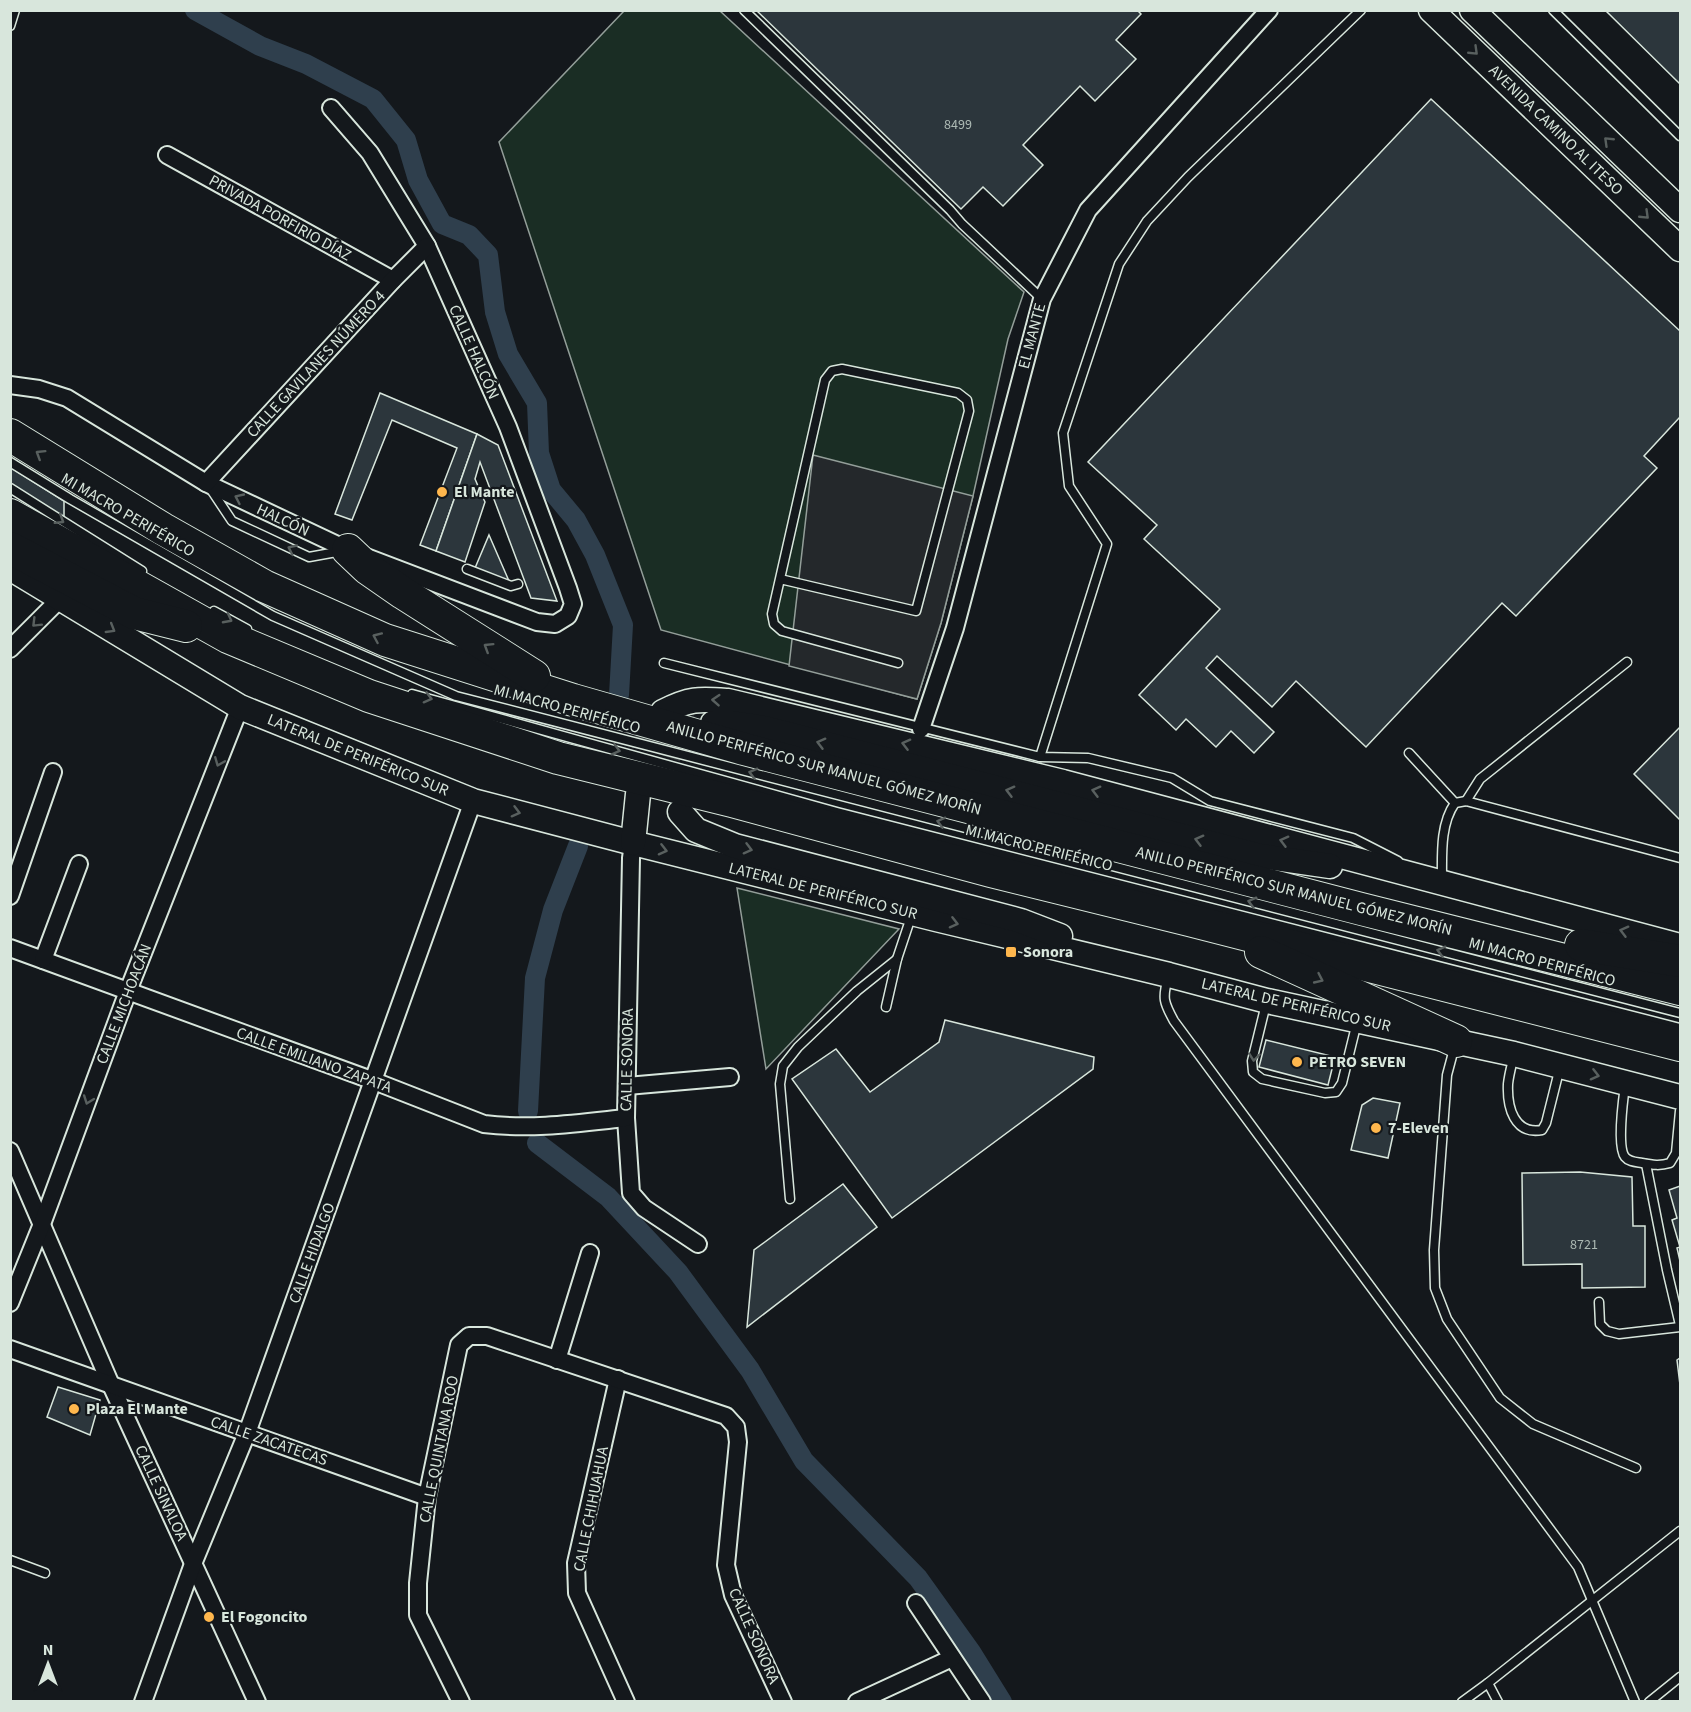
<svg xmlns="http://www.w3.org/2000/svg" width="1691" height="1712" font-family="'Source Sans 3',sans-serif">
	<style>
		.green { fill: #1a2d24; stroke: #939e99; stroke-width: 1.5 }
		.parking { fill: #24282b; stroke: #939e99; stroke-width: 1.5 }
		.lines { fill: none; stroke-linecap: round; stroke-linejoin: round }
		.canal { stroke: #2f3f4d; stroke-width: 20 }
		.building { fill: #2c363c; stroke: #d8e6dc; stroke-width: 1.5 }
		.secondary-tunnel { stroke: #313739; stroke-width: 24; stroke-dasharray: 24 12; stroke-linecap: butt }
		.lane-casing { stroke: #d8e6dc; stroke-width: 11 }
		.street-casing { stroke: #d8e6dc; stroke-width: 20 }
		.secondary-casing { stroke: #d8e6dc; stroke-width: 27 }
		.highway-casing { stroke: #d8e6dc; stroke-width: 34 }
		.lane { stroke: #14181c; stroke-width: 8 }
		.street { stroke: #14181c; stroke-width: 16 }
		.secondary { stroke: #14181c; stroke-width: 24 }
		.highway { stroke: #14181c; stroke-width: 32 }
		.oneway { stroke: #59605f }
		.poi-dot { fill: #ffb74d; stroke: #14181c; stroke-width: 2 }
		.labels { text-anchor: middle; dominant-baseline: central; stroke-width: 4.5; stroke-linejoin: round; paint-order: stroke }
		.number-label { font-size: 14px; fill: #adbab4 }
		.street-label { font-size: 16px; fill: #d8e6dc; stroke: #14181c }
		.poi-label { font-size: 16px; font-weight: bold; fill: #d8e6dc; stroke: #14181c; text-anchor: start }
	</style>
	<rect width="100%" height="100%" fill="#14181c"/>
	<g class="green">
		<path d="M624,11H720L1024,292L1008,339L973,496L941,623L917,699L661,630L499,142Z"/>
		<path d="M737,888L899,929L766,1069Z"/>
	</g>
	<path class="parking" d="M813,455L973,496L941,623L917,699L789,666Z"/>
	<g class="lines">
		<g class="canal">
			<path d="M195,10L260,46L306,64L373,99L406,140L418,180L442,224L469,235L488,255L495,312L508,354L537,403L539,453L551,490L576,520L595,555L623,625L619,695"/>
			<path d="M528,1111L535,978L553,910L578,846"/>
			<path d="M537,1143L608,1197L678,1272L750,1370L804,1461L918,1578L971,1652L1002,1702"/>
		</g>
	</g>
	<g class="building">
		<path d="M756,10H1137L1141,14L1116,40L1136,59L1095,101L1080,86L1023,145L1043,165L1003,206L983,187L961,209Z"/>
		<path d="M1605,10H1680V84Z"/>
		<path d="M1431,99L1680,331V417L1644,456L1657,468L1516,616L1502,603L1366,747L1296,681L1272,707L1217,656L1206,668L1274,732L1254,753L1231,731L1216,747L1186,719L1176,730L1139,695L1220,609L1144,539L1157,525L1088,462Z"/>
		<path d="M380,393L477,434L436,551L420,545L457,448L392,420L352,520L335,514Z"/>
		<path d="M477,434L498,445L557,601L531,598L480,462L475,479L485,502L465,562L436,551Z"/>
		<path d="M10,467L64,501V518L10,484Z"/>
		<path d="M489,535L509,581L475,568Z"/>
		<path d="M1680,727V820L1634,774Z"/>
		<path d="M945,1020L1094,1057L1093,1069L892,1218L792,1079L836,1049L870,1092L939,1042Z"/>
		<path d="M1266,1040L1335,1057L1328,1085L1259,1067Z"/>
		<path d="M1373,1098L1400,1103L1388,1158L1351,1150L1362,1105Z"/>
		<path d="M1580,1172L1632,1177L1633,1226H1645V1287L1582,1288V1264L1523,1265L1522,1173Z"/>
		<path d="M843,1184L877,1227L747,1327L754,1250Z"/>
		<path d="M1680,1186V1261L1677,1248L1680,1247L1672,1220L1677,1218L1669,1190Z"/>
		<path d="M1680,1358V1385L1677,1360Z"/>
		<path d="M58,1387L100,1400L90,1435L47,1417Z"/>
	</g>
	<g class="lines">
		<g class="secondary-tunnel">
			<path d="M639,785L644,748L652,728L663,712"/>
			<path d="M668,793C661,772 668,746 686,732C689,729 695,728 699,726"/>
		</g>
		<defs>
			<g id="lane">
				<path d="M744,10L950,210L962,224L1042,299"/>
				<path d="M1553,10L1680,136"/>
				<path d="M10,26L15,10"/>
				<path d="M10,462L70,499L273,616L456,696L1680,1013"/>
				<path d="M10,488L142,571"/>
				<path d="M210,488L232,521L309,557L342,551"/>
				<path d="M467,569L511,586L518,584"/>
				<path d="M780,579L916,611L969,411L967,400L958,393L842,369L832,371L825,380L772,614L774,624L782,631L898,663"/>
				<path d="M214,611L247,629"/>
				<path d="M664,663L1040,757L1088,758L1172,778L1210,801L1353,838L1398,861"/>
				<path d="M412,694L837,812L1680,1028"/>
				<path d="M1409,753L1455,803"/>
				<path d="M1040,757L1107,544L1069,486L1063,433L1119,264L1147,221L1188,177L1361,10"/>
				<path d="M1466,801L1480,779L1627,662"/>
				<path d="M1442,880C1442,855 1440,824 1455,803L1466,801L1680,858"/>
				<path d="M1168,978C1162,998 1164,1003 1174,1021L1578,1567L1635,1702"/>
				<path d="M1266,1004L1252,1061L1253,1072L1262,1079L1325,1093L1336,1092L1342,1083L1357,1022"/>
				<path d="M886,1007L897,959L912,914"/>
				<path d="M1455,1045L1447,1075L1434,1250L1435,1288L1447,1319L1500,1398L1533,1424L1636,1468"/>
				<path d="M1514,1055C1512,1064 1509,1074 1508,1084C1507,1107 1514,1135 1542,1130L1546,1123L1560,1067"/>
				<path d="M1625,1086C1623,1100 1617,1147 1625,1157C1629,1162 1636,1162 1642,1163C1653,1165 1660,1166 1670,1163L1676,1153L1680,1111"/>
				<path d="M1646,1164L1667,1270L1680,1325"/>
				<path d="M790,1199L780,1084L783,1066L798,1047L857,991L897,959"/>
				<path d="M1599,1302L1600,1324L1607,1331L1619,1334L1680,1327"/>
				<path d="M10,1560L45,1573"/>
				<path d="M1488,1683L1498,1702"/>
				<path d="M1462,1702L1488,1683L1680,1531"/>
				<path d="M1649,1702L1680,1677"/>
			</g>
			<g id="street">
				<path d="M167,155L393,280"/>
				<path d="M10,385L39,389L67,398L206,483L348,550L537,622L555,624L568,616L573,604L568,588L508,427L427,246L370,153L331,108"/>
				<path d="M206,483L393,280L427,246"/>
				<path d="M10,649L61,598"/>
				<path d="M921,729L955,628L1042,299L1088,210L1269,10"/>
				<path d="M633,843L631,858L626,1118L631,1193L644,1208L698,1244"/>
				<path d="M10,896L53,772"/>
				<path d="M10,948L374,1081L484,1124C531,1130 579,1123 626,1118"/>
				<path d="M43,960L79,864"/>
				<path d="M627,1086L730,1077"/>
				<path d="M10,1151L111,1385L257,1702"/>
				<path d="M10,1303L42,1224L128,991L240,707"/>
				<path d="M10,1349L427,1497"/>
				<path d="M557,1360L590,1253"/>
				<path d="M618,1379L576,1563L577,1593L626,1702"/>
				<path d="M916,1603L982,1702"/>
				<path d="M143,1702L193,1564L247,1433L473,801"/>
				<path d="M461,1702L418,1615V1583L427,1497L459,1345L469,1336H487L726,1416L736,1427L738,1442L726,1565L733,1595L783,1702"/>
				<path d="M857,1702L952,1658"/>
			</g>
			<g id="secondary">
				<path d="M1431,10L1680,249"/>
				<path d="M1472,10L1680,210"/>
				<path d="M10,568L240,707L473,801L633,843L936,919L1169,975L1267,1001L1514,1054L1680,1097"/>
				<path d="M663,712C690,698 699,699 728,701L1063,782L1680,946"/>
				<path d="M713,723H733L765,728L1261,856L1330,866"/>
				<path d="M680,812L696,830L735,846L1021,921L1060,936"/>
				<path d="M633,843L638,794"/>
			</g>
			<g id="highway">
				<path d="M10,435L163,529L264,586L385,640L573,700L744,749L1361,909L1680,989"/>
				<path d="M10,515L228,637L369,696L558,758L732,801L991,871L1189,920L1680,1045"/>
				<path d="M10,548L134,613L186,626"/>
				<path d="M348,550L367,568L403,593L534,676"/>
				<path d="M1581,945L1680,961"/>
				<path d="M1261,952L1456,1041"/>
			</g>
		</defs>
		<use href="#lane" class="lane-casing"/>
		<use href="#street" class="street-casing"/>
		<use href="#secondary" class="secondary-casing"/>
		<use href="#highway" class="highway-casing"/>
		<use href="#lane" class="lane"/>
		<use href="#street" class="street"/>
		<use href="#secondary" class="secondary"/>
		<use href="#highway" class="highway"/>
	</g>
	<defs><path id="oneway-chevron" d="M-2-3.5L2.5 0L-2 3.5" fill="none" stroke-width="1.6" stroke-linecap="round" stroke-linejoin="round" transform="scale(1.5)"/></defs>
	<g class="oneway">
		<use href="#oneway-chevron" transform="translate(1474 51) rotate(44)"/>
		<use href="#oneway-chevron" transform="translate(1608 141) rotate(-136)"/>
		<use href="#oneway-chevron" transform="translate(1645 215) rotate(44)"/>
		<use href="#oneway-chevron" transform="translate(40 454) rotate(-148)"/>
		<use href="#oneway-chevron" transform="translate(239 498) rotate(-155)"/>
		<use href="#oneway-chevron" transform="translate(60 520) rotate(32)"/>
		<use href="#oneway-chevron" transform="translate(292 549) rotate(-155)"/>
		<use href="#oneway-chevron" transform="translate(228 619) rotate(28)"/>
		<use href="#oneway-chevron" transform="translate(36 623) rotate(135)"/>
		<use href="#oneway-chevron" transform="translate(111 629) rotate(31)"/>
		<use href="#oneway-chevron" transform="translate(377 637) rotate(-156)"/>
		<use href="#oneway-chevron" transform="translate(488 647) rotate(-148)"/>
		<use href="#oneway-chevron" transform="translate(428 698) rotate(15)"/>
		<use href="#oneway-chevron" transform="translate(716 700) rotate(-176)"/>
		<use href="#oneway-chevron" transform="translate(821 743) rotate(-165)"/>
		<use href="#oneway-chevron" transform="translate(906 744) rotate(-166)"/>
		<use href="#oneway-chevron" transform="translate(616 750) rotate(15)"/>
		<use href="#oneway-chevron" transform="translate(219 762) rotate(112)"/>
		<use href="#oneway-chevron" transform="translate(753 773) rotate(-165)"/>
		<use href="#oneway-chevron" transform="translate(1010 791) rotate(-165)"/>
		<use href="#oneway-chevron" transform="translate(1096 791) rotate(-165)"/>
		<use href="#oneway-chevron" transform="translate(516 812) rotate(15)"/>
		<use href="#oneway-chevron" transform="translate(941 822) rotate(-165)"/>
		<use href="#oneway-chevron" transform="translate(1199 840) rotate(-165)"/>
		<use href="#oneway-chevron" transform="translate(1284 841) rotate(-165)"/>
		<use href="#oneway-chevron" transform="translate(748 849) rotate(15)"/>
		<use href="#oneway-chevron" transform="translate(663 850) rotate(14)"/>
		<use href="#oneway-chevron" transform="translate(1252 902) rotate(-165)"/>
		<use href="#oneway-chevron" transform="translate(954 923) rotate(14)"/>
		<use href="#oneway-chevron" transform="translate(1624 931) rotate(-165)"/>
		<use href="#oneway-chevron" transform="translate(1441 951) rotate(-165)"/>
		<use href="#oneway-chevron" transform="translate(1319 979) rotate(25)"/>
		<use href="#oneway-chevron" transform="translate(1254 1057) rotate(96)"/>
		<use href="#oneway-chevron" transform="translate(1595 1075) rotate(14)"/>
		<use href="#oneway-chevron" transform="translate(88 1100) rotate(110)"/>
	</g>
	<g class="poi-dot">
		<circle cx="442" cy="492" r="6"/>
		<rect x="1005" y="946" width="12" height="12" rx="3"/>
		<circle cx="1297" cy="1062" r="6"/>
		<circle cx="1376" cy="1128" r="6"/>
		<circle cx="74" cy="1409" r="6"/>
		<circle cx="209" cy="1617" r="6"/>
	</g>
	<g class="labels">
		<g class="number-label">
			<text x="958" y="125">8499</text>
			<text x="1584" y="1245">8721</text>
		</g>
		<g class="street-label">
			<text transform="translate(1556 130) rotate(44)">AVENIDA CAMINO AL ITESO</text>
			<text transform="translate(280 218) rotate(29)">PRIVADA PORFIRIO DÍAZ</text>
			<text transform="translate(1032 336) rotate(-75)">EL MANTE</text>
			<text transform="translate(474 352) rotate(66)">CALLE HALCÓN</text>
			<text transform="translate(316 364) rotate(-47)">CALLE GAVILANES NÚMERO 4</text>
			<text transform="translate(128 515) rotate(30)">MI MACRO PERIFÉRICO</text>
			<text transform="translate(283 520) rotate(25)">HALCÓN</text>
			<text transform="translate(567 709) rotate(15)">MI MACRO PERIFÉRICO</text>
			<text transform="translate(358 755) rotate(22)">LATERAL DE PERIFÉRICO SUR</text>
			<text transform="translate(824 768) rotate(15)">ANILLO PERIFÉRICO SUR MANUEL GÓMEZ MORÍN</text>
			<text transform="translate(1039 848) rotate(14)">MI MACRO PERIFÉRICO</text>
			<text transform="translate(823 891) rotate(14)">LATERAL DE PERIFÉRICO SUR</text>
			<text transform="translate(1294 891) rotate(14)">ANILLO PERIFÉRICO SUR MANUEL GÓMEZ MORÍN</text>
			<text transform="translate(1542 962) rotate(15)">MI MACRO PERIFÉRICO</text>
			<text transform="translate(124 1004) rotate(-69)">CALLE MICHOACÁN</text>
			<text transform="translate(1296 1005) rotate(13)">LATERAL DE PERIFÉRICO SUR</text>
			<text transform="translate(314 1060) rotate(20)">CALLE EMILIANO ZAPATA</text>
			<text transform="translate(627 1060) rotate(-89)">CALLE SONORA</text>
			<text transform="translate(312 1253) rotate(-70)">CALLE HIDALGO</text>
			<text transform="translate(269 1441) rotate(19)">CALLE ZACATECAS</text>
			<text transform="translate(439 1449) rotate(-79)">CALLE QUINTANA ROO</text>
			<text transform="translate(161 1493) rotate(65)">CALLE SINALOA</text>
			<text transform="translate(591 1509) rotate(-79)">CALLE CHIHUAHUA</text>
			<text transform="translate(754 1636) rotate(66)">CALLE SONORA</text>
		</g>
		<g class="poi-label">
			<text x="454" y="492">El Mante</text>
			<text x="1023" y="952">Sonora</text>
			<text x="1309" y="1062">PETRO SEVEN</text>
			<text x="1388" y="1128">7-Eleven</text>
			<text x="86" y="1409">Plaza El Mante</text>
			<text x="221" y="1617">El Fogoncito</text>
		</g>
	</g>
	<rect width="1691" height="1712" fill="none" stroke="#d8e6dc" stroke-width="24"/>
	<g transform="translate(48 1664)" stroke="#14181c" stroke-width="4.5" paint-order="stroke">
	<path d="M0-4.5L10 22L0 15L-10 22Z" fill="#d8e6dc"/>
	<text y="-9" font-size="16" font-weight="bold" text-anchor="middle" fill="#d8e6dc">N</text>
	</g>
</svg>
